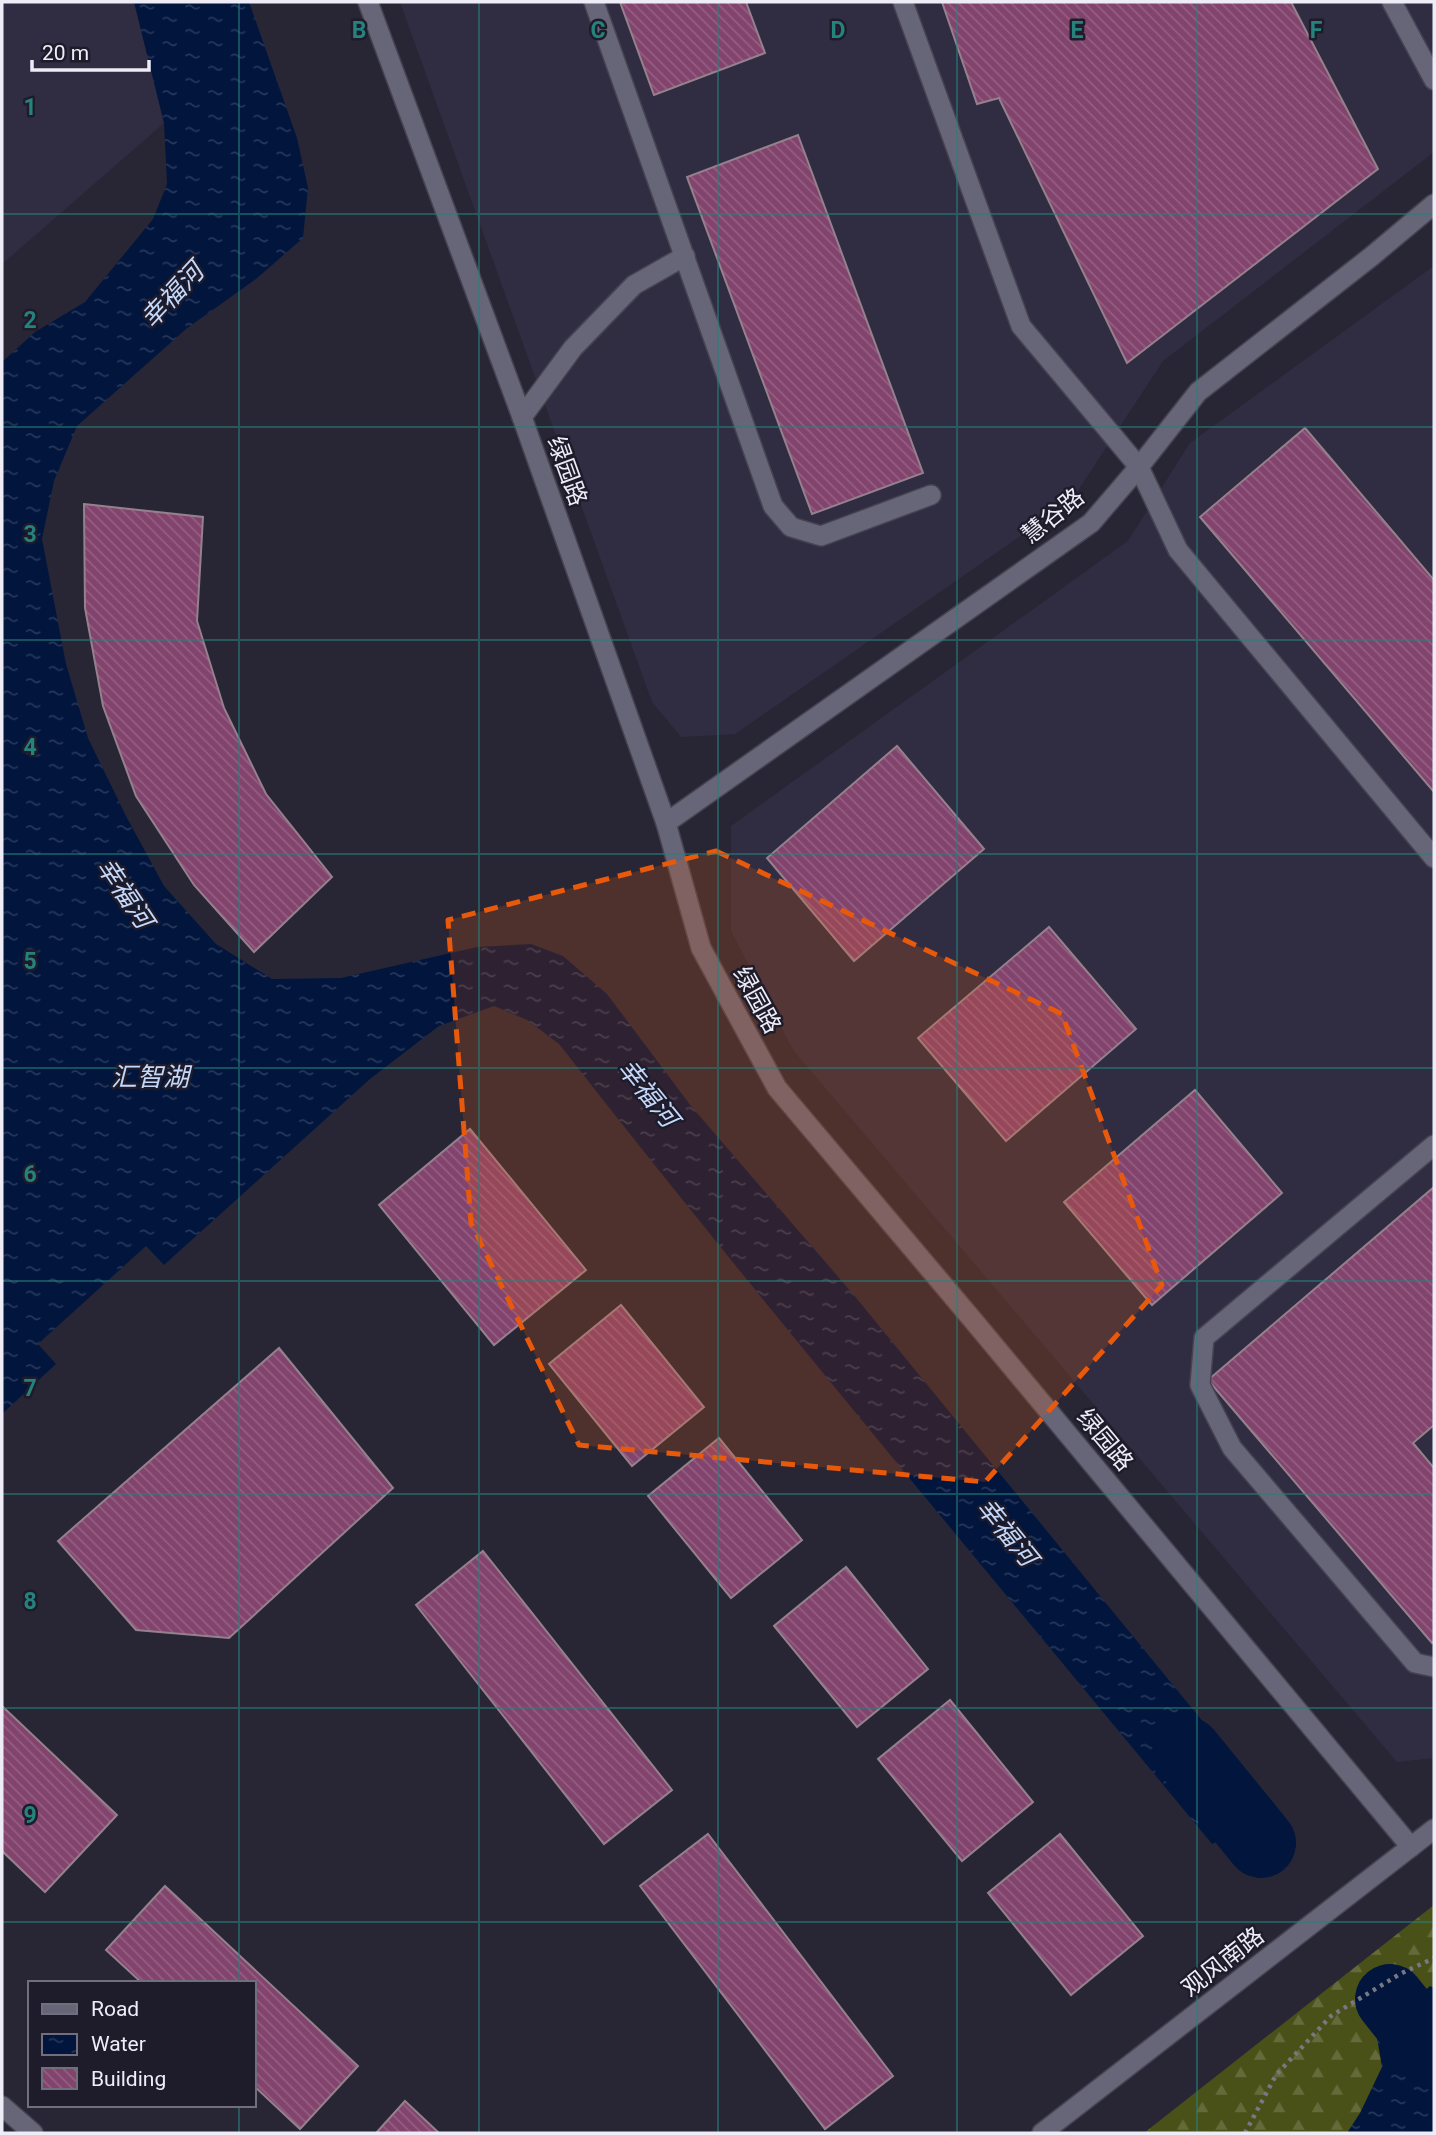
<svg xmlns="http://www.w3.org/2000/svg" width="1436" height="2135" font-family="Roboto,'Noto Sans SC',sans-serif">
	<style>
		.built { fill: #302d43 }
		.forest { fill: url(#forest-firs) }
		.water { fill: url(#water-ripples) }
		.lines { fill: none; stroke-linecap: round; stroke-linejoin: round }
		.river { stroke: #01153d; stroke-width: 70 }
		.building { fill: url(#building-back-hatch); stroke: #95818d; stroke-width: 2 }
		.service-casing { stroke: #464351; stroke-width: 22 }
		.tertiary-casing { stroke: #464351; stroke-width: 22 }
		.path { stroke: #797784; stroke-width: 4.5; stroke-dasharray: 3.5 5; stroke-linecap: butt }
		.service { stroke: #676578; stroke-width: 19 }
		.tertiary { stroke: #676578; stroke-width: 19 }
		.marked { fill: #e8590c; fill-opacity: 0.2; stroke: #e8590c; stroke-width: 5; stroke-dasharray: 14 9; stroke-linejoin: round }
		.grid { fill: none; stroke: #25827c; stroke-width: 2; stroke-opacity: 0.55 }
		.labels { text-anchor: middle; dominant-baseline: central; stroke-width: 5; stroke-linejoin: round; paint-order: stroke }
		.street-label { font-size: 24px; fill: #eeecf7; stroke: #1e1c2b }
		.water-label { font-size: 26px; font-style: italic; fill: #c3d8fa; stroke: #1e1c2b }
		.grid-label { font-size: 23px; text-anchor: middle; font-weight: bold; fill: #25827c; stroke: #1e1c2b; stroke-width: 5; stroke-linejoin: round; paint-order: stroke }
	</style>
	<defs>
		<pattern id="forest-firs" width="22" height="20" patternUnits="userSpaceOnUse" patternTransform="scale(1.75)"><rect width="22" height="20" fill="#4a5118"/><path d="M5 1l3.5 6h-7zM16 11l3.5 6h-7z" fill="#646a3a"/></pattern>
		<pattern id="water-ripples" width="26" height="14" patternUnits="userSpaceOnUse" patternTransform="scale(1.75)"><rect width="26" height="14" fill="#01153d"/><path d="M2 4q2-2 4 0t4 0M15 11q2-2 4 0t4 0" fill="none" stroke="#26375a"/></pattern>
		<pattern id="building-back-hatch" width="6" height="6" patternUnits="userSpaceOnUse" patternTransform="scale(1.75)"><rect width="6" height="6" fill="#82436d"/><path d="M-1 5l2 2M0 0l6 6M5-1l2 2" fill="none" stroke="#945e83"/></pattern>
	</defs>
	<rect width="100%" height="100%" fill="#282635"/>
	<g class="built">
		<path d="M2,2H134L164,123L2,264Z"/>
		<path d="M400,2H1434V152L1163,361L1071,501L735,734L681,737L652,702Z"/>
		<path d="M1434,266V1758L1397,1762L793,1050L731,931V826L1128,541L1190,443Z"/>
	</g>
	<path class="forest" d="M1434,1905V2133H1144Z"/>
	<g class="water">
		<path d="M134,2H249L297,138L308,188L303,238L256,279L186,329L77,426L54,481L42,539L66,664L88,738L126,816L164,886L216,944L272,979L341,978L477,947L531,944L563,956L607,994L691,1106L853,1294L1267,1800L1263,1816L1240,1831L1212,1844C993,1578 771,1315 559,1044L527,1020L494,1006L439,1026L370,1079L164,1265L146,1246L38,1344L56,1364L2,1414V362L35,332L85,302L153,219L167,184L164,123Z"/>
		<path d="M1430,1986L1434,1988V2133H1347L1360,2113L1382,2067L1376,2032Z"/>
	</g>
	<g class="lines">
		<g class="river">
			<path d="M1187,1752L1261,1843"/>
			<path d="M1390,1999L1434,2054"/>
		</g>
	</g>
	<g class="building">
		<path d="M620,2H746L765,53L654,95Z"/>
		<path d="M942,2H1291L1378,169L1127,363L999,98L977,104Z"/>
		<path d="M798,135L923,473L812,514L687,177Z"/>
		<path d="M1305,428L1434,580V792L1200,517Z"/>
		<path d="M84,504L203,517L197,621L224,708L266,794L332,877L254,952L194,885L136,796L103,706L85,608Z"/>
		<path d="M897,746L984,849L854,961L767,858Z"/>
		<path d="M1049,927L1136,1029L1006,1141L918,1038Z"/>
		<path d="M1195,1090L1282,1193L1152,1305L1064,1202Z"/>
		<path d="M470,1129L586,1270L494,1345L379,1205Z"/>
		<path d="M1434,1187V1425L1413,1443L1434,1468V1641L1432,1643L1208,1380Z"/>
		<path d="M621,1305L704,1407L632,1466L549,1364Z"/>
		<path d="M279,1348L393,1488L229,1638L136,1630L58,1541Z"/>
		<path d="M719,1438L802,1540L731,1598L648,1496Z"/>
		<path d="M483,1551L672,1790L604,1844L416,1605Z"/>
		<path d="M846,1567L928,1669L857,1727L774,1626Z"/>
		<path d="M950,1700L1033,1802L962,1861L878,1759Z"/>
		<path d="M2,1706L117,1815L45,1892L2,1851Z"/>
		<path d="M708,1834L893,2076L825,2129L640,1886Z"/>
		<path d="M1060,1834L1143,1936L1071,1995L988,1893Z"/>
		<path d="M165,1886L358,2066L300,2129L254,2086V1983H142L106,1950Z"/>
		<path d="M405,2101L439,2133H376Z"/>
	</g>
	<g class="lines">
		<defs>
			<g id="service">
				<path d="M594,2L773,506L791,527L821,536L931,495"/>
				<path d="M903,2L1021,326L1139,467L1178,550L1434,858"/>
				<path d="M1392,2L1434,80"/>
				<path d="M522,417L573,348L634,285L685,256"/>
				<path d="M1434,1145L1204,1338L1200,1385L1232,1448L1415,1663L1434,1667"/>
			</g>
			<g id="tertiary">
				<path d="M368,2L522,417L666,823L701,948L777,1088L977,1325L1411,1847"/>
				<path d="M666,823L1091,523L1139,467L1198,392L1372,256L1434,204"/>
				<path d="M2,2106L33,2133"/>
				<path d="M1042,2133L1434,1829"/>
			</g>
		</defs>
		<use href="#service" class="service-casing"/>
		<use href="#tertiary" class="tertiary-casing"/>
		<path class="path" d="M1245,2133L1276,2075L1331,2016L1400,1974L1434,1958"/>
		<use href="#service" class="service"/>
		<use href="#tertiary" class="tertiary"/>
	</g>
	<path class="marked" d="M716,851L1062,1014L1162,1285L985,1482L579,1445L471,1223L448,920Z"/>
	<path class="grid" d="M239,2V1983M479,2V2133M718,2V2133M957,2V2133M1197,2V2133M2,214H1434M2,427H1434M2,640H1434M2,854H1434M2,1068H1434M2,1281H1434M2,1494H1434M2,1708H1434M2,1922H1434M239,2105V2133"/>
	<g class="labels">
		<g class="street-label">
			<text transform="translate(567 471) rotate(70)">绿园路</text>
			<text transform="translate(1053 516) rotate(-39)">慧谷路</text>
			<text transform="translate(757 1000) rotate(61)">绿园路</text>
			<text transform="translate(1105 1440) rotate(50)">绿园路</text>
			<text transform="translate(1223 1962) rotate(-38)">观风南路</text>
		</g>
		<g class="water-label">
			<text transform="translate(172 295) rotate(-47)">幸福河</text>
			<text transform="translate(125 893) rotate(56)">幸福河</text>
			<text x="150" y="1077">汇智湖</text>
			<text transform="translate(648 1093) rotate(51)">幸福河</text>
			<text transform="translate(1007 1532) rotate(51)">幸福河</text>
		</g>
	</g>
	<g class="grid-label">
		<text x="359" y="38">B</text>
		<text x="598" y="38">C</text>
		<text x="838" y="38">D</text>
		<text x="1077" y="38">E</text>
		<text x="1316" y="38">F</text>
		<text x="30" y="115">1</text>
		<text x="30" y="328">2</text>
		<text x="30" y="542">3</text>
		<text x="30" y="755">4</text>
		<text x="30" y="969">5</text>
		<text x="30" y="1182">6</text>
		<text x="30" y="1396">7</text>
		<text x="30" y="1609">8</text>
		<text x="30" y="1823">9</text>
	</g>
	<rect width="1436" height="2135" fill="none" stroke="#eeecf7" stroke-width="7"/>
	<rect x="28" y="1981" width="228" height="126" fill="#1e1c2b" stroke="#716f7d" stroke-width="2"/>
	<rect x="42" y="2004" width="35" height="10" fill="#676578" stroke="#716f7d" stroke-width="2"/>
	<text x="91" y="2016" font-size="21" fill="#eeecf7">Road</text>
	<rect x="42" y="2034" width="35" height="21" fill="url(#water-ripples)" stroke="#716f7d" stroke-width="2"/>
	<text x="91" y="2051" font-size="21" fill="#eeecf7">Water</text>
	<rect x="42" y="2068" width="35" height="21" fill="url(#building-back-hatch)" stroke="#716f7d" stroke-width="2"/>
	<text x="91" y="2086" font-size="21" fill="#eeecf7">Building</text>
	<path d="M32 60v10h117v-10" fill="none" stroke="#eeecf7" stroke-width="3.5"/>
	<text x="42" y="60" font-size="21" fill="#eeecf7" stroke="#1e1c2b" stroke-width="5" paint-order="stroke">20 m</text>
</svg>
